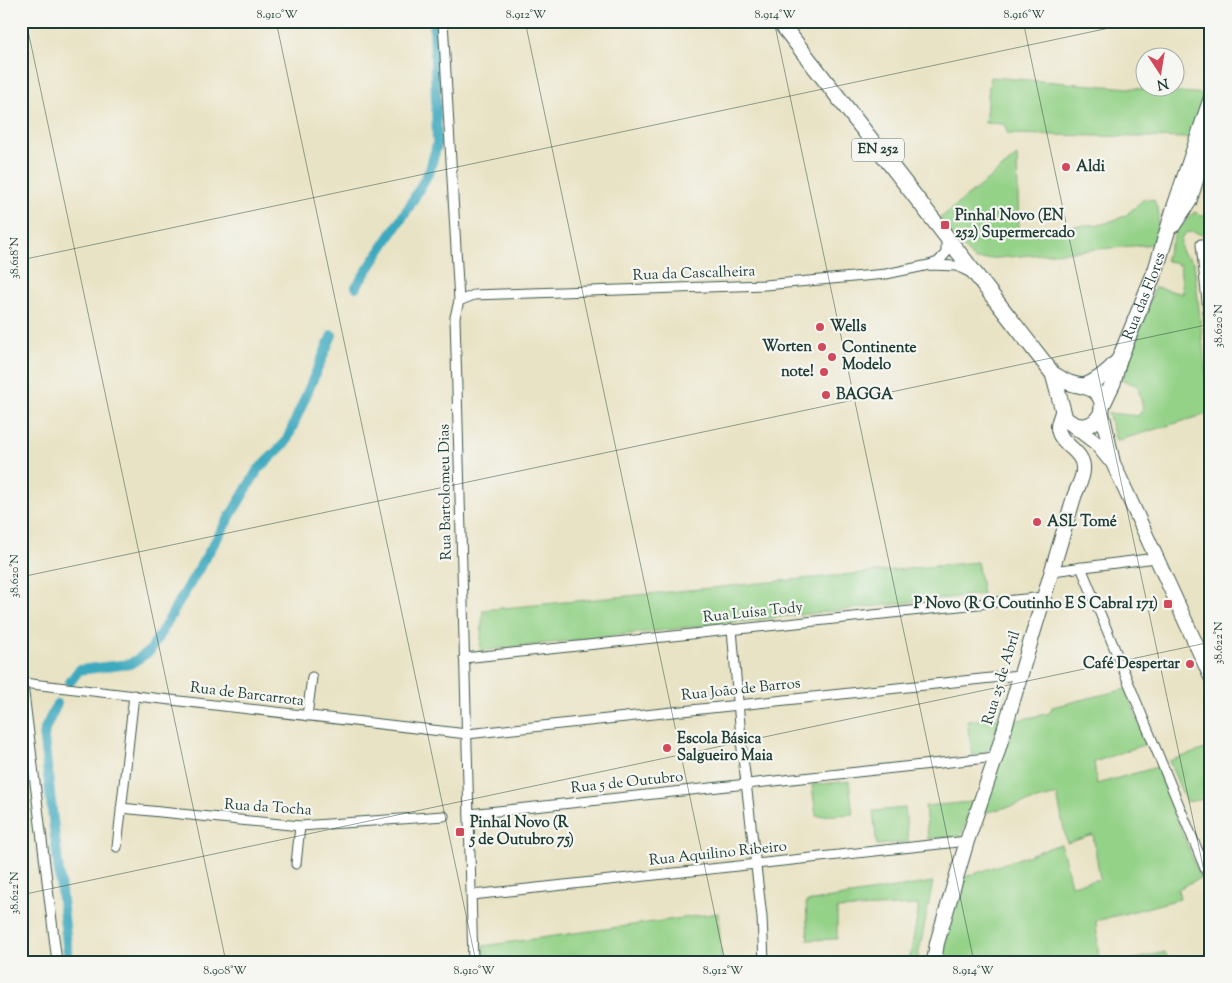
<svg xmlns="http://www.w3.org/2000/svg" width="1232" height="983" font-family="'Sorts Mill Goudy',serif">
	<style>
		.green { fill: #94d288; stroke: #5a885e }
		.lines { fill: none; stroke-linecap: round; stroke-linejoin: round }
		.canal { stroke: #3ea9be; stroke-width: 10 }
		.street-casing { stroke: #3d564a; stroke-width: 11 }
		.secondary-casing { stroke: #3d564a; stroke-width: 16 }
		.primary-casing { stroke: #3d564a; stroke-width: 17 }
		.street { stroke: #fff; stroke-width: 9 }
		.secondary { stroke: #fff; stroke-width: 14 }
		.primary { stroke: #fff; stroke-width: 15 }
		.ticks { fill: none; stroke: #1f3d34; stroke-width: 1; stroke-opacity: 0.45 }
		.poi-dot { fill: #d1495b; stroke: #f6f6f2; stroke-width: 2 }
		.labels { text-anchor: middle; dominant-baseline: central; stroke-width: 4.5; stroke-linejoin: round; paint-order: stroke }
		.shield { fill: #f6f6f2; stroke: #60746d; stroke-width: 1 }
		.shield-label { font-size: 14px; font-weight: bold; fill: #1f3d34 }
		.poi-label { font-size: 15px; font-weight: bold; fill: #1f3d34; stroke: #f6f6f2; text-anchor: start }
		.street-label { font-size: 15px; fill: #1f3d34; stroke: #f6f6f2 }
		.neatline { fill: none; stroke: #1f3d34; stroke-width: 2 }
		.ticks-label { font-size: 12px; text-anchor: middle; fill: #1f3d34 }
	</style>
	<rect width="100%" height="100%" fill="#f6f6f2"/>
	<filter id="ink" filterUnits="userSpaceOnUse"><feTurbulence type="fractalNoise" baseFrequency=".02" numOctaves="2"/><feDisplacementMap in="SourceGraphic" scale="10" xChannelSelector="R" yChannelSelector="G"/><feConvolveMatrix kernelMatrix="1 2 1 2 8 2 1 2 1" color-interpolation-filters="sRGB"/></filter>
	<filter id="wash" filterUnits="userSpaceOnUse"><feTurbulence type="fractalNoise" baseFrequency=".0096" numOctaves="4" result="noise"/><feDisplacementMap in="SourceGraphic" scale="20" xChannelSelector="R" yChannelSelector="G"/><feGaussianBlur stdDeviation="1.12" result="paint"/><feColorMatrix in="noise" values="0 0 0 0 0 0 0 0 0 0 0 0 0 0 0 0 0 1.4 0 .05"/><feComposite in="paint" operator="in"/></filter>
	<g filter="url(#wash)">
		<rect width="100%" height="100%" fill="#e9e3c5"/>
		<g class="green">
			<path d="M990,77L1206,94L1189,138L1008,134L1004,124L985,123Z"/>
			<path d="M1017,156L1019,230L1103,224L1125,216L1144,199L1154,200L1159,213L1155,244L975,260L938,220Z"/>
			<path d="M1194,212L1207,217H1211V255L1209,238C1192,229 1176,228 1182,253L1194,262L1210,413L1116,441L1108,413L1138,416L1143,409L1138,386L1122,380L1155,287L1183,294L1180,265L1165,260L1176,232Z"/>
			<path d="M977,562L983,594L480,651L483,610Z"/>
			<path d="M1126,689L1146,744L1094,762L1097,784L1157,767L1200,878L1178,889L1180,899L1096,921L1099,962H941L949,921L962,878L1061,844L1071,885L1100,879L1093,835L1067,843L1057,795L983,813L1014,721L1050,713L1052,707Z"/>
			<path d="M1001,717L990,749L987,752L972,755L967,721Z"/>
			<path d="M1211,747V798L1186,802L1169,761Z"/>
			<path d="M849,781L853,814L816,816L812,785Z"/>
			<path d="M972,802L961,836L928,839L925,806Z"/>
			<path d="M905,808L908,842L877,845L873,811Z"/>
			<path d="M933,882L917,962H909L918,913V905L837,909V939L808,940L806,902Z"/>
			<path d="M718,913L722,962H483V946Z"/>
			<path d="M1165,952L1169,962H1124Z"/>
		</g>
		<g class="lines">
			<g class="canal">
				<path d="M356,287L409,207L430,170L437,144L434,21"/>
				<path d="M70,682L79,670L130,664L150,651L257,471L286,442L332,335"/>
				<path d="M57,704L45,729L44,739L69,962"/>
			</g>
		</g>
	</g>
	<g filter="url(#ink)">
		<g class="lines">
			<defs>
				<g id="street">
					<path d="M443,21L459,301L455,317L473,962"/>
					<path d="M1201,244L1211,339"/>
					<path d="M932,264L938,262L946,253V237"/>
					<path d="M459,301L474,295L765,285L886,274L929,265L957,266L971,273"/>
					<path d="M1081,567L1211,883"/>
					<path d="M1052,571L1156,558"/>
					<path d="M732,629L742,749L762,917L764,962"/>
					<path d="M464,658L1044,597"/>
					<path d="M21,669L57,962"/>
					<path d="M23,683L467,734L1019,675"/>
					<path d="M307,716L312,677"/>
					<path d="M121,808L300,826L444,816"/>
					<path d="M469,814L996,757"/>
					<path d="M117,847L134,695"/>
					<path d="M296,864L300,826"/>
					<path d="M472,895L967,841"/>
				</g>
				<g id="secondary">
					<path d="M1102,412L1113,463L1211,677"/>
					<path d="M1071,424L1096,443L1109,459"/>
					<path d="M934,962L937,943L967,841L996,757L1074,497C1077,488 1083,479 1083,470C1085,450 1058,445 1058,427C1058,422 1061,416 1062,412"/>
				</g>
				<g id="primary">
					<path d="M779,21L1053,374L1065,418C1087,440 1115,411 1096,392C1089,386 1079,386 1070,383C1064,381 1059,377 1053,374"/>
					<path d="M1173,225L1189,201L1211,132"/>
					<path d="M1084,386C1098,381 1108,372 1118,361"/>
					<path id="s1" d="M1102,406L1113,383L1119,360L1156,269L1174,209L1211,99"/>
				</g>
			</defs>
			<use href="#street" class="street-casing"/>
			<use href="#secondary" class="secondary-casing"/>
			<use href="#primary" class="primary-casing"/>
			<use href="#street" class="street"/>
			<use href="#secondary" class="secondary"/>
			<use href="#primary" class="primary"/>
		</g>
	</g>
	<path class="ticks" d="M26,21L226,962M276,21L476,962M525,21L725,962M774,21L974,962M1023,21L1211,904M21,260L1142,21M21,577L1211,324M21,895L1211,642M1200,962L1211,960"/>
	<g class="poi-dot">
		<circle cx="1066" cy="167" r="5"/>
		<rect x="940" y="220" width="10" height="10" rx="2.5"/>
		<circle cx="820" cy="327" r="5"/>
		<circle cx="822" cy="347" r="5"/>
		<circle cx="832" cy="357" r="5"/>
		<circle cx="824" cy="372" r="5"/>
		<circle cx="826" cy="395" r="5"/>
		<circle cx="1037" cy="522" r="5"/>
		<rect x="1163" y="599" width="10" height="10" rx="2.5"/>
		<circle cx="1190" cy="664" r="5"/>
		<circle cx="667" cy="748" r="5"/>
		<rect x="455" y="827" width="10" height="10" rx="2.5"/>
	</g>
	<g class="labels">
		<rect class="shield" x="852" y="138.5" width="52" height="23" rx="4"/>
		<g class="shield-label">
			<text x="878" y="150">EN 252</text>
		</g>
		<g class="poi-label">
			<text x="1076" y="167">Aldi</text>
			<text x="955" y="216">Pinhal Novo (EN<tspan x="955" dy="17">252) Supermercado</tspan></text>
			<text x="830" y="327">Wells</text>
			<text x="812" y="347" text-anchor="end">Worten</text>
			<text x="842" y="348">Continente<tspan x="842" dy="17">Modelo</tspan></text>
			<text x="814" y="372" text-anchor="end">note!</text>
			<text x="836" y="395">BAGGA</text>
			<text x="1047" y="522">ASL Tomé</text>
			<text x="1158" y="604" text-anchor="end">P Novo (R G Coutinho E S Cabral 171)</text>
			<text x="1180" y="664" text-anchor="end">Café Despertar</text>
			<text x="677" y="739">Escola Básica<tspan x="677" dy="17">Salgueiro Maia</tspan></text>
			<text x="470" y="823">Pinhal Novo (R<tspan x="470" dy="17">5 de Outubro 75)</tspan></text>
		</g>
		<g class="street-label">
			<text transform="translate(694 274) rotate(-2)">Rua da Cascalheira</text>
			<text stroke="none"><textPath href="#s1" startOffset="118">Rua das Flores</textPath></text>
			<text transform="translate(446 492) rotate(-91)">Rua Bartolomeu Dias</text>
			<text transform="translate(753 613) rotate(-6)">Rua Luísa Tody</text>
			<text transform="translate(1002 678) rotate(-73)">Rua 25 de Abril</text>
			<text transform="translate(741 690) rotate(-6)">Rua João de Barros</text>
			<text transform="translate(247 695) rotate(7)">Rua de Barcarrota</text>
			<text transform="translate(627 783) rotate(-6)">Rua 5 de Outubro</text>
			<text transform="translate(268 808) rotate(4)">Rua da Tocha</text>
			<text transform="translate(718 854) rotate(-6)">Rua Aquilino Ribeiro</text>
		</g>
	</g>
	<rect width="1232" height="983" fill="none" stroke="#f6f6f2" stroke-width="55"/>
	<g transform="translate(1160 72) rotate(168)"><circle r="24" fill="#f6f6f2" stroke="#a0aca6"/>
	<path d="M0-4L9 19L0 12L-9 19Z" fill="#d1495b"/>
	<text y="-8" font-size="14" font-weight="bold" text-anchor="middle" fill="#1f3d34">N</text>
	</g>
	<rect x="28" y="28" width="1176" height="928" class="neatline"/>
	<g class="ticks-label">
		<text x="277" y="18">8.910°W</text>
		<text x="526" y="18">8.912°W</text>
		<text x="775" y="18">8.914°W</text>
		<text x="1024" y="18">8.916°W</text>
		<text transform="translate(14 258) rotate(-90)" y="4">38.618°N</text>
		<text transform="translate(1218 326) rotate(-90)" y="4">38.620°N</text>
		<text transform="translate(14 576) rotate(-90)" y="4">38.620°N</text>
		<text transform="translate(1218 643) rotate(-90)" y="4">38.622°N</text>
		<text transform="translate(14 893) rotate(-90)" y="4">38.622°N</text>
		<text x="225" y="974">8.908°W</text>
		<text x="474" y="974">8.910°W</text>
		<text x="723" y="974">8.912°W</text>
		<text x="973" y="974">8.914°W</text>
	</g>
</svg>
